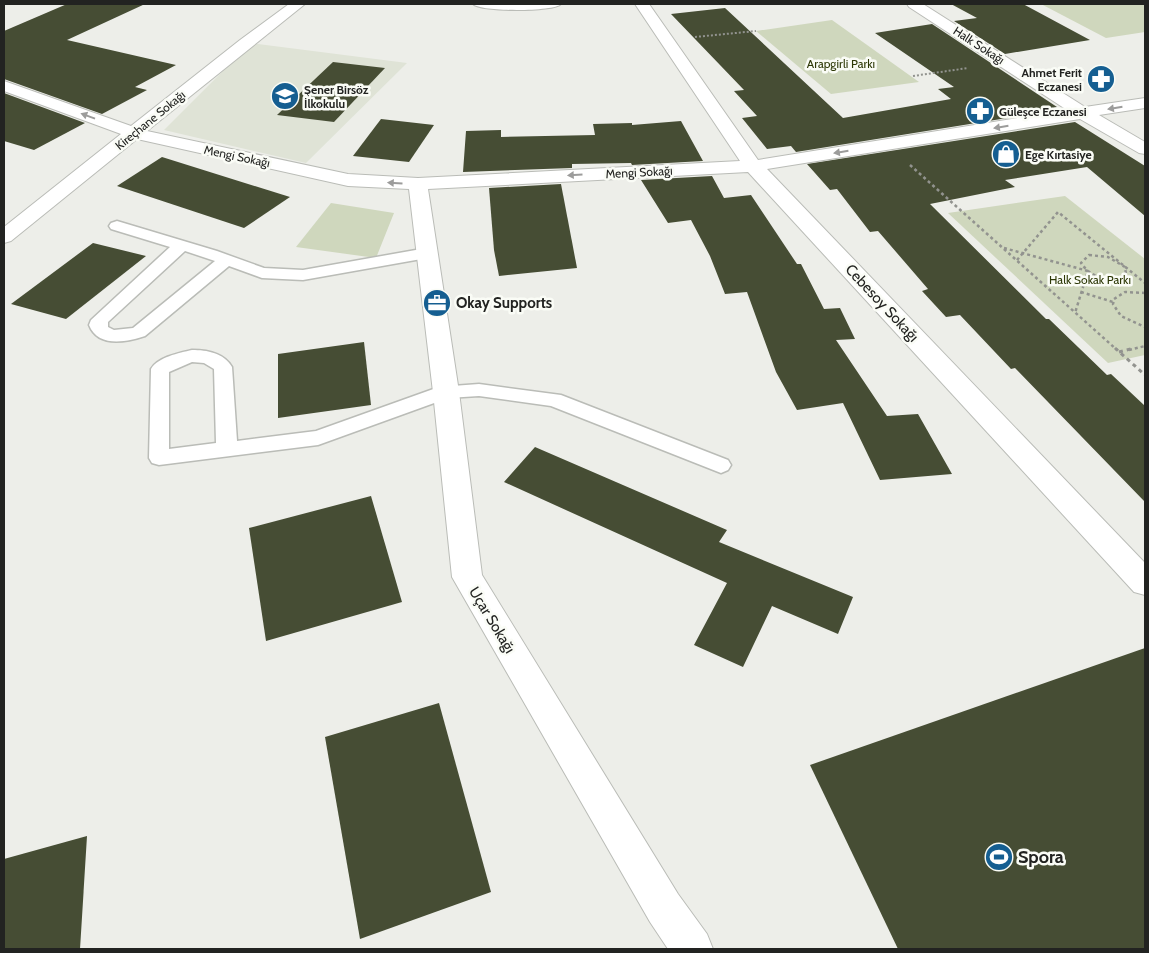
<svg xmlns="http://www.w3.org/2000/svg" width="1149" height="953" font-family="Cabin,sans-serif">
	<style>
		.built { fill: #dfe3d6 }
		.green { fill: #cfd7bd }
		.building { fill: #464d34 }
		.lines { fill: none; stroke-linecap: round; stroke-linejoin: round }
		.lane-casing { stroke: #babcb7; stroke-width: 3 }
		.street-casing { stroke: #babcb7; stroke-width: 2 }
		.path-far2 { stroke: #92938f; stroke-width: 2; stroke-dasharray: 2 2; stroke-linecap: butt }
		.path-far1 { stroke: #92938f; stroke-width: 2.5; stroke-dasharray: 3 3; stroke-linecap: butt }
		.path { stroke: #92938f; stroke-width: 3; stroke-dasharray: 4 4; stroke-linecap: butt }
		.lane { fill: #fff; fill-rule: evenodd }
		.street { fill: #fff; fill-rule: evenodd }
		.oneway { fill: #9c9c9b }
		.labels { text-anchor: middle; dominant-baseline: central; stroke-width: 5; stroke-linejoin: round; paint-order: stroke }
		.far-street-label { font-size: 12px; fill: #222321; stroke: #fafcf6 }
		.far-park-label { font-size: 12px; fill: #2d3806; stroke: #fafcf6 }
		.far-poi-label { font-size: 12px; font-weight: bold; fill: #222321; stroke: #fafcf6; text-anchor: start }
		.poi-label { font-size: 15px; font-weight: bold; fill: #222321; stroke: #fafcf6; text-anchor: start }
		.street-label { font-size: 15px; fill: #222321; stroke: #fafcf6 }
		.near-poi-label { font-size: 18px; font-weight: bold; fill: #222321; stroke: #fafcf6; text-anchor: start }
	</style>
	<rect width="100%" height="100%" fill="#edeee9"/>
	<path class="built" d="M251,43L407,63L306,163L164,130Z"/>
	<g class="green">
		<path d="M1041,4H1145V32L1106,38Z"/>
		<path d="M832,20L919,82L831,94L756,31Z"/>
		<path d="M1065,196L1145,259V355L1108,363L948,213Z"/>
		<path d="M331,203L394,213L376,258L296,247Z"/>
	</g>
	<g class="building">
		<path d="M67,4H145L67,40L176,65L135,87L147,90L102,114L4,79V31Z"/>
		<path d="M951,4H1023L1090,40L1005,54L954,21L977,18Z"/>
		<path d="M725,8L843,118L951,99L938,89L954,87L875,33L932,24L1057,107L1053,108L1056,110L796,152L791,146L767,149L742,118L757,116L734,91L744,90L671,14Z"/>
		<path d="M333,62L385,68L334,122L277,115Z"/>
		<path d="M4,93L85,123L34,150L4,141Z"/>
		<path d="M381,119L434,125L409,162L353,156Z"/>
		<path d="M681,121L703,161L632,165L631,163L572,164V168L463,172L466,131L501,130V137L595,135L593,124L632,123V125Z"/>
		<path d="M1075,122L1145,166V216L1087,167L1005,180L1015,187L930,204L1046,319H1049L1107,375L1111,374L1145,406V502L1015,368L1011,369L960,315L946,317L922,291L928,289L878,231L870,232L837,189L830,190L807,164Z"/>
		<path d="M162,157L290,197L244,228L117,186Z"/>
		<path d="M712,176L724,198L751,195L797,264H801L824,309L840,308L855,339L836,340L887,416L918,414L952,474L880,480L843,403L797,410L776,372L747,292L725,294L710,256L691,220L668,223L641,180Z"/>
		<path d="M561,184L577,268L499,276L494,250L489,188Z"/>
		<path d="M93,243L146,256L66,319L11,304Z"/>
		<path d="M364,342L371,405L278,418V354Z"/>
		<path d="M535,447L727,530L719,542L853,597L838,634L772,606L743,667L694,645L727,583L504,482Z"/>
		<path d="M371,496L402,602L266,641L249,528Z"/>
		<path d="M1145,648V949H898L810,765Z"/>
		<path d="M439,703L491,892L360,939L325,737Z"/>
		<path d="M87,836L80,949H4V859Z"/>
	</g>
	<g class="lines">
		<defs>
			<g id="lane">
				<path d="M117,221L217,251L264,268L303,270L427,248L433,250L435,253L433,256L427,258L303,280L262,278L229,266L145,336C127,342 98,348 89,325L91,320L170,247L111,229L109,226L111,223ZM185,251L215,261L133,328L114,330L108,327V322Z"/>
				<path d="M192,350C207,350 224,353 232,367L237,441L316,431L439,387L479,384L561,395L728,460L731,465L728,470L721,473L551,406L479,396L448,398L318,445L159,465L152,463L149,458L151,369C158,357 179,353 192,350ZM192,362L204,363L214,369L216,443L169,449V372Z"/>
			</g>
			<g id="street">
				<path d="M289,4H305L147,131L348,174L418,178L740,161L635,4H649L758,160L1067,110L909,7L907,4H923L1085,107L1145,98V108L1099,115L1145,142V154L1139,153L1080,119L767,169L1145,563V595L1134,592L748,172L428,189L459,392L482,575L678,894L707,934L713,949H668L650,922L452,577L433,392L409,189L348,186L137,139L11,241L4,243V227L121,134L4,91V81L131,126L240,40Z"/>
				<path d="M473,4H561C554,12 480,12 473,4Z"/>
			</g>
		</defs>
		<use href="#lane" class="lane-casing"/>
		<use href="#street" class="street-casing"/>
		<g class="path-far2">
			<path d="M695,37L756,31"/>
			<path d="M913,76L968,68"/>
		</g>
		<g class="path-far1">
			<path d="M910,165L1117,350"/>
			<path d="M1004,248L1088,271L1075,313"/>
			<path d="M1089,255L1108,257L1125,267L1126,274C1111,284 1091,278 1081,263Z"/>
			<path d="M1017,260L1058,212L1145,283"/>
			<path d="M1081,292L1113,302"/>
			<path d="M1145,293L1125,292L1114,299L1113,304L1121,316L1145,327"/>
			<path d="M1129,350L1145,346"/>
		</g>
		<g class="path">
			<path d="M1115,348L1145,375"/>
			<path d="M1119,352L1134,348"/>
		</g>
		<use href="#lane" class="lane"/>
		<use href="#street" class="street"/>
	</g>
	<defs><path id="oneway-solid" d="M-6-.8H1V-3.2L6.5 0L1 3.2V.8H-6Z" transform="scale(1.25)"/></defs>
	<g class="oneway">
		<use href="#oneway-solid" transform="translate(1115 108) rotate(171)"/>
		<use href="#oneway-solid" transform="translate(88 116) rotate(-160)"/>
		<use href="#oneway-solid" transform="translate(1001 127) rotate(171)"/>
		<use href="#oneway-solid" transform="translate(841 152) rotate(171)"/>
		<use href="#oneway-solid" transform="translate(575 175) rotate(177)"/>
		<use href="#oneway-solid" transform="translate(395 183) rotate(-177)"/>
	</g>
	<defs>
		<symbol id="pharmacy-disc" viewBox="-11 -11 22 22"><circle r="9.5" fill="#155e91" stroke="#fafcf6"/><path d="M-2-6h4v4h4v4h-4v4h-4v-4h-4v-4h4Z" fill="#fff"/></symbol>
		<symbol id="school-disc" viewBox="-11 -11 22 22"><circle r="9.5" fill="#155e91" stroke="#fafcf6"/><path d="M0-5L7-2L0 1L-7-2ZM-4 1L0 2.5L4 1V4Q0 6-4 4Z" fill="#fff"/></symbol>
		<symbol id="shop-disc" viewBox="-11 -11 22 22"><circle r="9.5" fill="#155e91" stroke="#fafcf6"/><path d="M-5-2.5h2.3a2.7 3.5 0 0 1 5.4 0H5L5.5 6h-11ZM-1.5-2.5h3a1.5 2.3 0 0 0-3 0Z" fill="#fff"/></symbol>
		<symbol id="office-disc" viewBox="-11 -11 22 22"><circle r="9.5" fill="#155e91" stroke="#fafcf6"/><path d="M-6-3h4V-5.5h4V-3h4V5H-6ZM-1-4.5V-3h2v-1.5ZM-6 0V1H6V0Z" fill="#fff"/></symbol>
		<symbol id="stadium-disc" viewBox="-11 -11 22 22"><circle r="9.5" fill="#155e91" stroke="#fafcf6"/><path d="M0-5a6.5 5 0 1 0 0 10a6.5 5 0 1 0 0-10ZM-3.5-1.8h7v3.6h-7Z" fill="#fff"/></symbol>
	</defs>
	<g fill-rule="evenodd">
		<use href="#pharmacy-disc" x="1085" y="63" width="32" height="32"/>
		<use href="#school-disc" x="269" y="80" width="32" height="32"/>
		<use href="#pharmacy-disc" x="964" y="95" width="32" height="32"/>
		<use href="#shop-disc" x="990" y="138" width="32" height="32"/>
		<use href="#office-disc" x="421" y="287" width="32" height="32"/>
		<use href="#stadium-disc" x="983" y="841" width="32" height="32"/>
	</g>
	<g class="labels">
		<g class="far-street-label">
			<text transform="translate(979 45) rotate(33)">Halk Sokağı</text>
			<text transform="translate(150 120) rotate(-39)">Kireçhane Sokağı</text>
			<text transform="translate(237 156) rotate(12)">Mengi Sokağı</text>
			<text transform="translate(639 172) rotate(-3)">Mengi Sokağı</text>
		</g>
		<g class="far-park-label">
			<text x="841" y="63">Arapgirli Parkı</text>
			<text x="1090" y="279">Halk Sokak Parkı</text>
		</g>
		<g class="far-poi-label">
			<text x="1082" y="72" text-anchor="end">Ahmet Ferit<tspan x="1082" dy="14">Eczanesi</tspan></text>
			<text x="304" y="89">Şener Birsöz<tspan x="304" dy="14">İlkokulu</tspan></text>
			<text x="999" y="111">Güleşce Eczanesi</text>
			<text x="1025" y="154">Ege Kırtasiye</text>
		</g>
		<g class="poi-label">
			<text x="456" y="303">Okay Supports</text>
		</g>
		<g class="street-label">
			<text transform="translate(882 303) rotate(47)">Cebesoy Sokağı</text>
			<text transform="translate(492 620) rotate(59)">Uçar Sokağı</text>
		</g>
		<g class="near-poi-label">
			<text x="1018" y="857">Spora</text>
		</g>
	</g>
	<rect width="1149" height="953" fill="none" stroke="#222321" stroke-width="10"/>
</svg>
